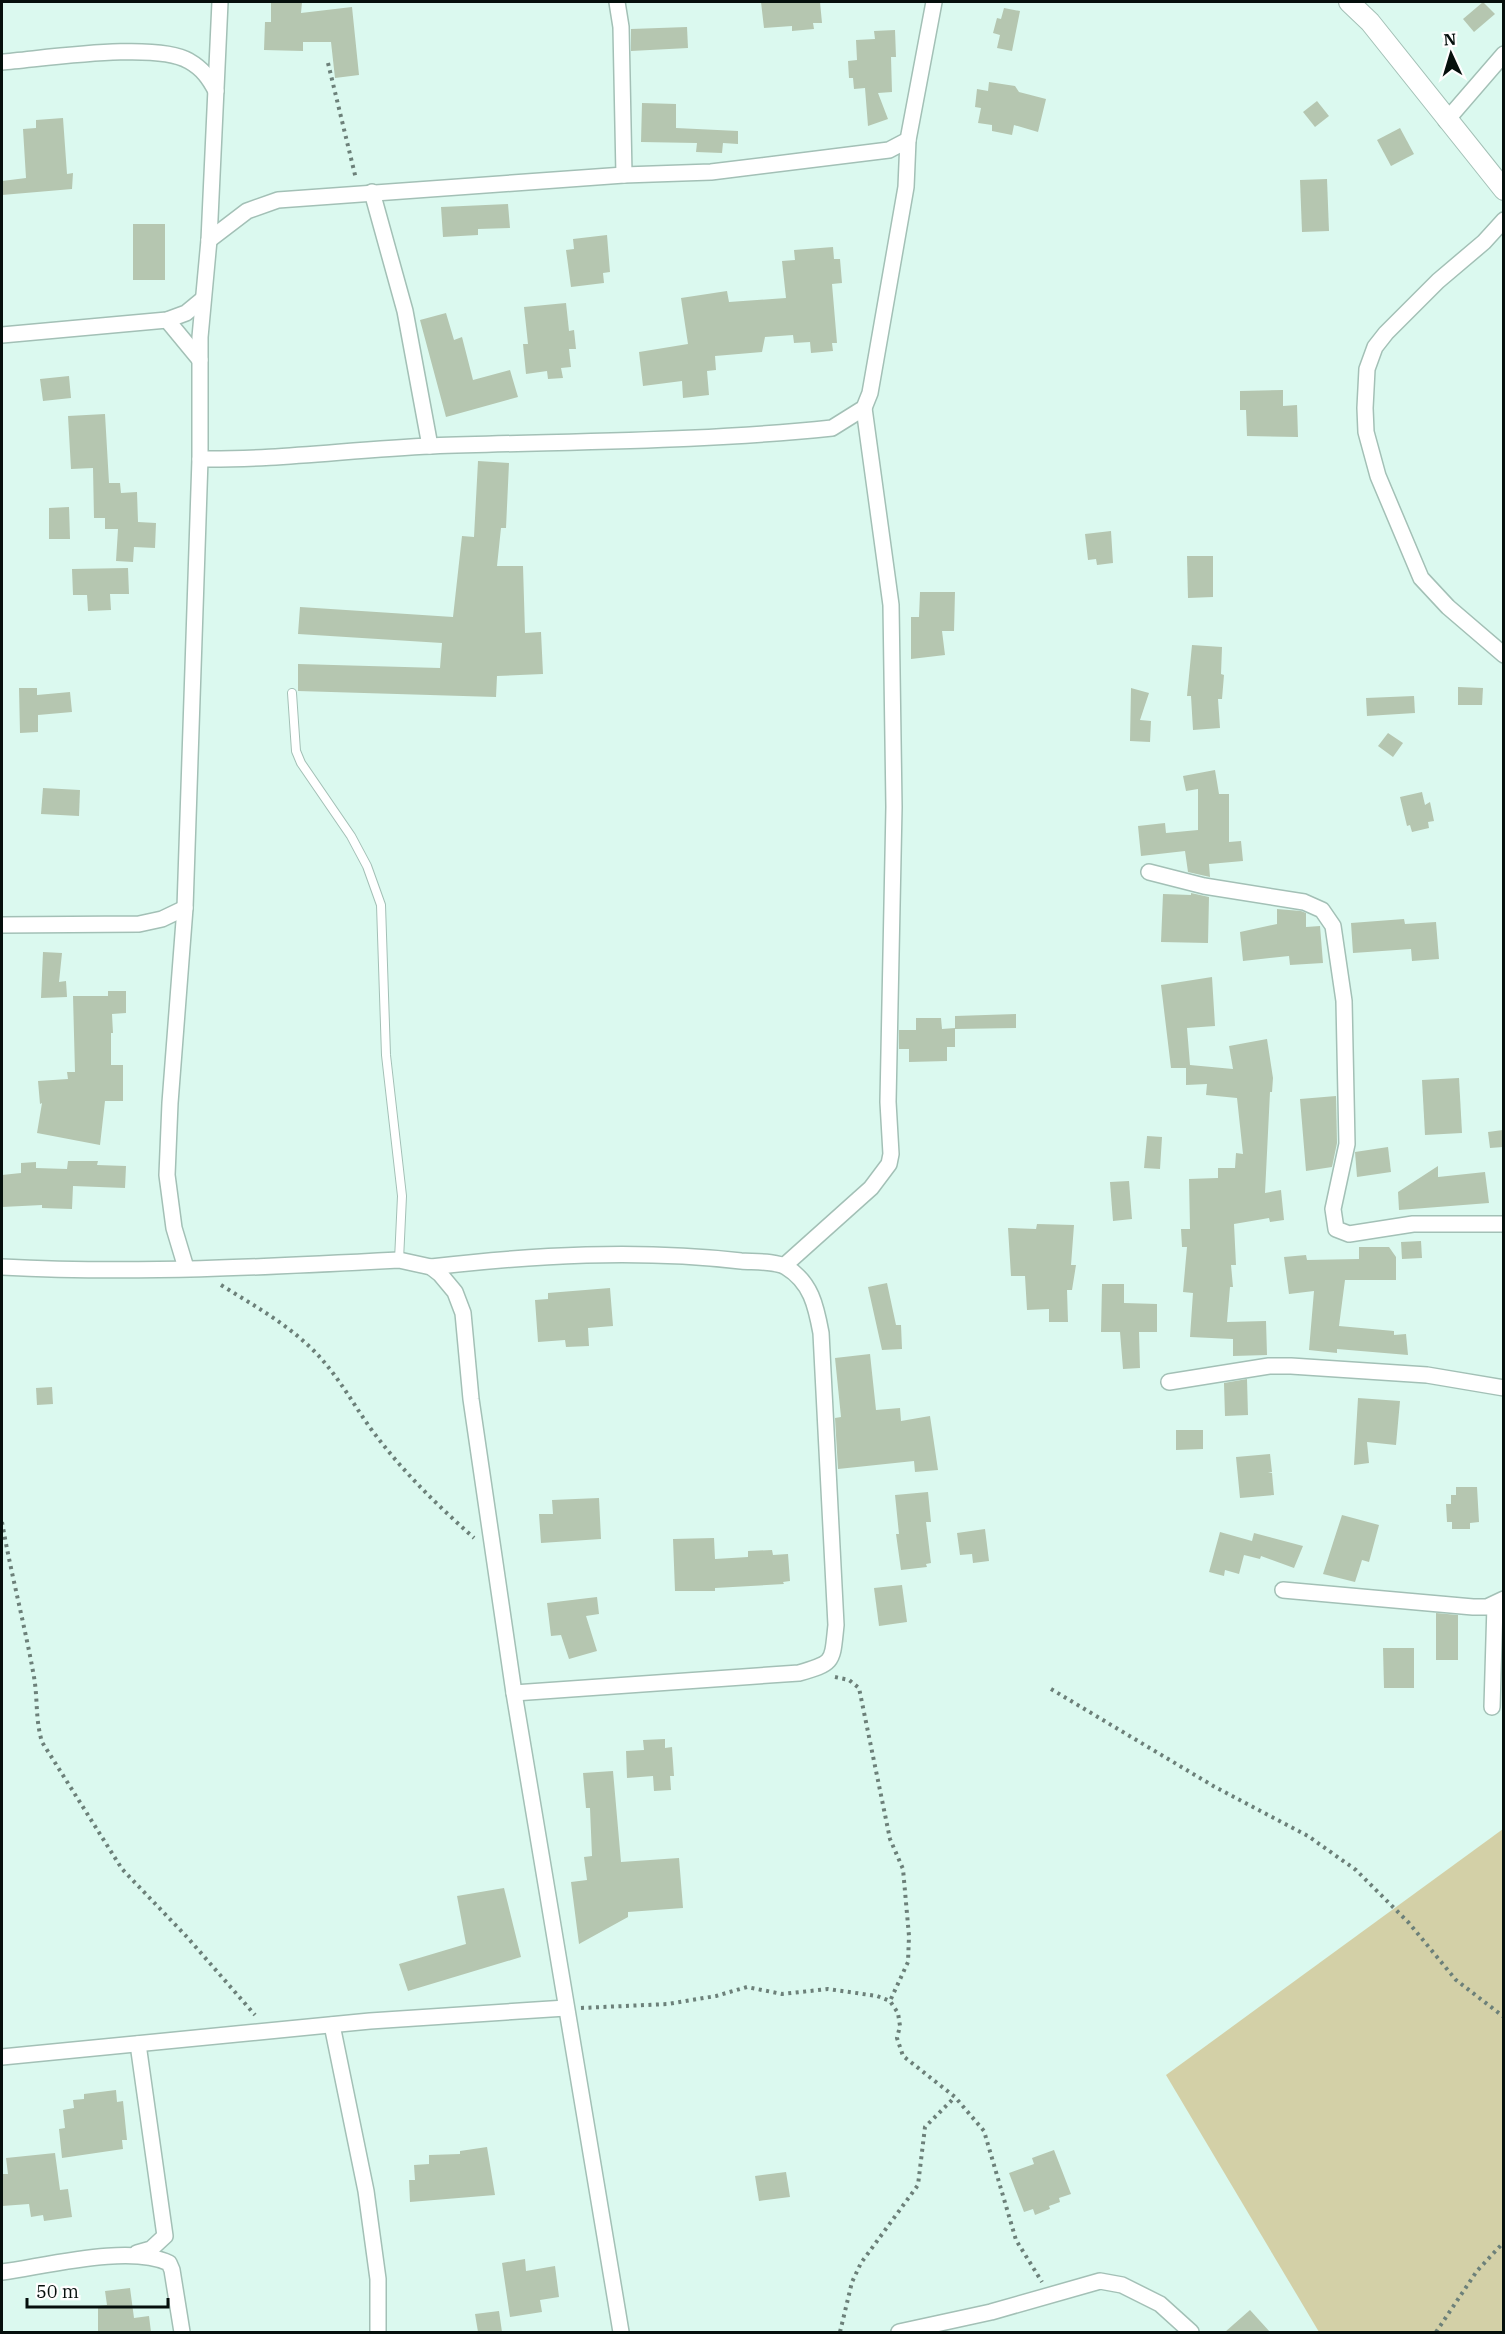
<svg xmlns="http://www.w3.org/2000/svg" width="1505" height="2334" font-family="'IBM Plex Serif',serif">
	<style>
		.green { fill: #d3d0a7 }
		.building { fill: #b5c6b0 }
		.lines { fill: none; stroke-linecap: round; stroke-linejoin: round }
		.service-casing { stroke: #a3c0b6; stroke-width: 10 }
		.minor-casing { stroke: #a3c0b6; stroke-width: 18 }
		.tertiary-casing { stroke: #a3c0b6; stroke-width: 22 }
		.path { stroke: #6c8079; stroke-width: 4; stroke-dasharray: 3 4.5; stroke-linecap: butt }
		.service { stroke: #fff; stroke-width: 8 }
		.minor { stroke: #fff; stroke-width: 15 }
		.tertiary { stroke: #fff; stroke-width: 20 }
	</style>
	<rect width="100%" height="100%" fill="#dbf9ef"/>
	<path class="green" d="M1503,1829V2332H1319L1166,2075Z"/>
	<g class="building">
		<path d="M271,2H302L301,13L352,7L359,75L335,78L331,42H303V51L264,50L265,22H271Z"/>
		<path d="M761,2H820L822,23H813L814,29L792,31V26L764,28Z"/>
		<path d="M1483,2L1495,14L1474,32L1463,19Z"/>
		<path d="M1004,8L1020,11L1012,51L997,48L1000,35L993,33L997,18L1001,19Z"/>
		<path d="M687,27L688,48L631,51V29Z"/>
		<path d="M895,30L896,57H891L892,92L878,93L888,119L868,126L865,88L854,89L853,78H849L848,61L857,60L856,40L875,39L874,31Z"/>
		<path d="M989,82L1015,86L1019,92L1046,99L1038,132L1014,125L1012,135L992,131V125L978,123L981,108L975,107L977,89L988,91Z"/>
		<path d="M1317,101L1329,116L1315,127L1303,112Z"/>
		<path d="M642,103L676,104V128L738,131V144L723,143L722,153L696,152L697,143L641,142Z"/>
		<path d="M63,118L67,174L73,173L72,189L2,195V181L26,178L23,129L36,128V120Z"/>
		<path d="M1400,128L1414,154L1391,166L1377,140Z"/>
		<path d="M1327,179L1329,231L1302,232L1300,180Z"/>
		<path d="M508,204L510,228L478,229V235L443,237L441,207Z"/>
		<rect x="133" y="224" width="32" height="56"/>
		<path d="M607,235L610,272L603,273L604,283L571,287L566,250L574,249L573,239Z"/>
		<path d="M833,247L834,259H840L842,283L832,284L837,343H832L833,351L811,353L810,342L794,343L793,335L765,337L762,352L715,356L716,370L707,371L709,395L683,398L682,381L643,386L639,352L688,344L681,298L727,291L729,302L786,298L782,261L795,260L794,250Z"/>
		<path d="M566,303L569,331L574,330L576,349H569L571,367L561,368L563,378L548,379L547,371L526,374L523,344H528L524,307Z"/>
		<path d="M446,313L454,340L462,337L473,380L510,370L518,397L446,417L420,320Z"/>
		<path d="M69,376L71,398L43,401L40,379Z"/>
		<path d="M1283,390V406L1297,405L1298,437L1247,436L1246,410H1240V391Z"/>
		<path d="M105,414L109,483H120L121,493L137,492L138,522L156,523L155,548L134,547L133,562L116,561L118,529H105V518H94L93,468L71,469L68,416Z"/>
		<path d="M478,461L509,463L506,528H501L497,566H523L525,633L541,632L543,674L497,676L496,697L298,691V664L440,668L442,643L298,634L300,607L453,617L462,536L474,537Z"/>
		<path d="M69,507L70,539H49V508Z"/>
		<path d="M1111,531L1113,563L1097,565L1096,559L1088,560L1085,534Z"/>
		<path d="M1187,556H1213V597L1188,598Z"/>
		<path d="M128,568L129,594H110L111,610L88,611L87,595H73L72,569Z"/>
		<path d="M920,592H955L954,631H942L945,655L911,659V617H919Z"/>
		<path d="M1192,645L1222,647L1221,674L1224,675L1222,699H1218L1220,728L1193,730L1191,696H1187Z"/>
		<path d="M1458,687L1483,688L1482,705H1458Z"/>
		<path d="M19,688H37V695L70,692L72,712L38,715V732L20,733Z"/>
		<path d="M1131,688L1149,693L1140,720L1151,721L1150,742L1130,741Z"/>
		<path d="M1414,696L1415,713L1367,716L1366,698Z"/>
		<path d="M1388,733L1403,743L1393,757L1378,746Z"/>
		<path d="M1215,770L1219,794H1229V842L1241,841L1243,861L1209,864L1210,877L1188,872L1185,851L1141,856L1138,826L1165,823L1166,833L1198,830V789L1186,791L1183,776Z"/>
		<path d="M43,788L80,790L79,816L41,814Z"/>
		<path d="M1422,792L1425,805L1430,802L1434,821L1428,822L1429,828L1412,832L1410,825L1407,826L1400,797Z"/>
		<path d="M1191,893L1209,897L1208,943L1161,942L1163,894L1191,895Z"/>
		<path d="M1277,909L1301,911L1306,913V927L1320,926L1323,963L1290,965L1289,956L1243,961L1240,932L1277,924Z"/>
		<path d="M1404,919L1405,924L1436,922L1439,959L1412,961L1411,949L1353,953L1351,923Z"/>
		<path d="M43,952L62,953L59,982L66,981L67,997L41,998Z"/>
		<path d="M1212,977L1215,1026L1187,1028L1190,1065L1233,1069L1229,1046L1267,1039L1273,1078L1272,1092H1270L1265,1193L1281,1190L1284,1220L1270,1222L1269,1218L1234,1224L1236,1265H1231L1233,1287H1230L1227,1322L1266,1321L1267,1355L1233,1356V1339L1190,1337L1193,1293L1183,1292L1187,1247H1182L1181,1229H1190L1189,1179L1218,1178V1168H1235L1236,1153L1243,1154L1237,1098L1206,1095L1207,1084L1186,1085V1068H1171L1161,985Z"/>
		<path d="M108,991H126V1013L112,1014L113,1033H111V1065H123V1101H105L100,1145L37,1133L42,1103L40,1104L38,1081L68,1079L67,1072H75L73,996H108Z"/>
		<path d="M1016,1014V1028L955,1029V1016Z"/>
		<path d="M916,1018H941L942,1029L955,1028V1047H947V1061L909,1062V1049H899V1030H916Z"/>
		<path d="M1459,1078L1462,1133L1425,1135L1422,1080Z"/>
		<path d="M1336,1096L1337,1143L1332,1167L1306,1171L1300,1099Z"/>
		<path d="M1503,1130V1147L1490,1148L1488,1132Z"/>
		<path d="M1147,1136L1162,1137L1160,1169L1144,1168Z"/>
		<path d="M1388,1147L1391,1172L1357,1177L1355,1152Z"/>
		<path d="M68,1161H98L97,1165L126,1166L125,1188L73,1186L72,1209L42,1208V1205L2,1207V1175L21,1173V1163L36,1162V1168L67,1169Z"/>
		<path d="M1438,1166V1177L1485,1172L1489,1203L1399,1210L1398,1192Z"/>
		<path d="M1129,1181L1132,1219L1113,1221L1110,1182Z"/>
		<path d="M1037,1224L1074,1225L1071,1265H1076L1072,1290H1067L1068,1322H1049V1309L1027,1310L1025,1276H1011L1008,1228L1036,1229Z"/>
		<path d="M1421,1241L1422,1258L1402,1259L1401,1242Z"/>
		<path d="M1359,1247H1389L1396,1257V1280H1345L1339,1326L1394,1331V1335L1406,1334L1408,1355L1337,1349V1353L1309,1350L1314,1291L1289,1294L1284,1257L1306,1255L1307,1260L1359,1259Z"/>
		<path d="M887,1283L896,1325H901L902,1349L882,1350L868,1287Z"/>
		<path d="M1102,1284H1124V1303L1157,1304V1332H1139L1140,1368L1123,1369L1120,1332H1101Z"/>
		<path d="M610,1288L613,1326L588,1328L589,1346L566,1347L565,1340L538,1342L535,1300L548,1299V1293Z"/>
		<path d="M870,1354L876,1410L900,1408L901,1421L930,1416L938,1470L915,1472L914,1461L838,1469L835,1418L841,1417L835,1358Z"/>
		<path d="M1247,1379L1248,1415L1225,1416L1224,1383Z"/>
		<path d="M52,1387L53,1404L37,1405L36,1388Z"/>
		<path d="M1358,1398L1400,1401L1396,1445L1367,1442L1369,1463L1354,1465Z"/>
		<path d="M1176,1430H1203V1449L1176,1450Z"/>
		<path d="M1270,1454L1272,1472L1268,1473H1272L1274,1495L1240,1498L1236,1457Z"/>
		<path d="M1456,1487H1477L1479,1522L1470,1523V1529H1452V1522H1447L1446,1504H1451V1495H1456Z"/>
		<path d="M928,1492L931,1522H926L931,1563L926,1564L927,1567L901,1570L896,1534H899L895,1495Z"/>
		<path d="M599,1498L601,1539L541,1543L539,1514H553L552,1500Z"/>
		<path d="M1342,1515L1379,1525L1369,1562L1362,1560L1355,1582L1323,1574Z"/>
		<path d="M985,1529L989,1561L973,1563L972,1554L960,1555L957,1533Z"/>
		<path d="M1220,1532L1252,1541L1254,1533L1303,1546L1294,1568L1261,1556L1260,1559L1244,1555L1239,1574L1225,1570L1224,1576L1209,1572Z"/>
		<path d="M714,1538L715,1559L748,1557V1551L772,1550L773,1555L788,1554L790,1581L783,1582L784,1584L715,1588V1591H675L673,1539Z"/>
		<path d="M902,1585L907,1622L879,1626L874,1588Z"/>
		<path d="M597,1597L599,1614L586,1616L597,1651L569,1659L561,1635L551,1636L547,1603Z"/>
		<path d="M1436,1613L1458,1615V1660H1436Z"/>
		<path d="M1383,1648H1414V1688H1384Z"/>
		<path d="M665,1739V1748L672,1747L674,1776H670L671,1790L654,1791L653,1776L627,1778L626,1751L644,1750L643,1740Z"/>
		<path d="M613,1771L621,1862L679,1858L683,1908L628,1912V1917L579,1944L571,1882L587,1880L584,1857L592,1856L590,1808H586L583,1773Z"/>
		<path d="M504,1888L521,1957L408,1991L399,1964L466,1944L457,1896Z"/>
		<path d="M116,2090L117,2102L123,2101L127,2140H122L123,2149L62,2158L59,2129L65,2128L63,2110L74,2108L73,2100L84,2099V2094Z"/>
		<path d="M487,2147L495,2195L410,2202L409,2180H415L414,2165L429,2164V2155L460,2154V2151Z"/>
		<path d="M1054,2150L1071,2194L1059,2198L1060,2202L1049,2206L1050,2209L1035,2215L1033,2209L1024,2212L1009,2173L1034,2164L1032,2158Z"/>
		<path d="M55,2153L60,2190L68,2189L72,2217L44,2221L43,2215L31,2217L29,2204L2,2206V2174H8L6,2158Z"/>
		<path d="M786,2172L790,2197L759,2201L755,2176Z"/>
		<path d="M525,2259L526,2271L555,2266L559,2297L540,2300L542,2312L510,2317L502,2263Z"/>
		<path d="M130,2288L134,2318L149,2316L151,2332H98V2306L107,2305L105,2291Z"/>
		<path d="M1250,2310L1270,2332H1225Z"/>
		<path d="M499,2311L502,2332H478L475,2314Z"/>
	</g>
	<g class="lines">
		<defs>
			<path id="service" d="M292,693L296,751L301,763L351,836L367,866L381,905L386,1055L402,1196L399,1260"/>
			<g id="minor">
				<path d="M617,2L621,27L624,175"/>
				<path d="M2,62C43,59 156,41 189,61C203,69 209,78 216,91"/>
				<path d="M1446,121L1504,54"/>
				<path d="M372,192L405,311L430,446"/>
				<path d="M1504,220L1484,242L1438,281L1386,333L1375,347L1367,369L1365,408L1366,432L1378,476L1421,578L1448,607L1504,655"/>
				<path d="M209,240L247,211L278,200L624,175L711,172L889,150L908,140L934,2"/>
				<path d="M167,320L200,360"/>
				<path d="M2,335L167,320L186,313L203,299"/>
				<path d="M200,459C278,460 354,449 432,446C565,441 699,442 832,428L864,408L870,393L906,187L908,140"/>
				<path d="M1149,872L1204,886L1304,902L1322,910L1333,926L1344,1001L1347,1144L1333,1209L1336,1229L1349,1234L1413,1224H1504"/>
				<path d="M2,925L139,924L162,919L185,908"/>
				<path d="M785,1265L871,1188L889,1164L891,1154L888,1102L894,807L891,605L864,408"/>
				<path d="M2,1267C134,1274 267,1267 399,1260L431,1267L440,1274L455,1292L463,1313L471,1399L514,1693L621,2332"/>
				<path d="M431,1267C535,1255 637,1249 741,1261C754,1262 776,1261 786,1267C811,1282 816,1306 821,1333L836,1625C832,1662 835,1663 799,1673L514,1693"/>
				<path d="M186,1268L174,1228L167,1175L170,1103L185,908L200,459V337L209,240L220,2"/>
				<path d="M1169,1382L1269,1366H1291L1427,1375L1504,1388"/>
				<path d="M1283,1590L1473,1607H1487L1504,1599"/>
				<path d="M1492,1707L1495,1605"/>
				<path d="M332,2025L366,2191L378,2279V2332"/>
				<path d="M2,2057L370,2021L566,2008"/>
				<path d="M137,2253L151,2249L165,2236L138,2044"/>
				<path d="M2,2272C46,2266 130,2244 169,2263L172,2270L182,2332"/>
				<path d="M899,2332L991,2312L1100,2281L1122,2285L1160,2304L1191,2332"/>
			</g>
			<path id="tertiary" d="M1349,2L1370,22L1504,190"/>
		</defs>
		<use href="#service" class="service-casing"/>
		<use href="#minor" class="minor-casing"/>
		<use href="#tertiary" class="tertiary-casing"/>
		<g class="path">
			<path d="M328,63L356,179"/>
			<path d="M221,1285C253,1305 284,1322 311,1348C336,1372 351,1401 371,1429C403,1472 434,1502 474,1538"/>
			<path d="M2,1522C11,1574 25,1626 34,1677C38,1700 35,1718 42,1742L122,1869L187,1937L255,2015"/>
			<path d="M835,1677L849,1680L859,1688L890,1839L903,1869L909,1936L908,1962L890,2001"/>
			<path d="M1051,1689L1215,1787L1308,1836L1356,1870L1409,1923L1456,1980L1504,2017"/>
			<path d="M581,2008L668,2004L716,1996L747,1987L782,1994L828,1989L877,1996L890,2001L898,2013L900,2026L897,2038L903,2056L955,2097L984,2131L1016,2240L1042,2282"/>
			<path d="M840,2332L852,2282L861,2263L918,2185L925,2127L955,2097"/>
			<path d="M1436,2332L1477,2271L1504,2242"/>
		</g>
		<use href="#service" class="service"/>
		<use href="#minor" class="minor"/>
		<use href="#tertiary" class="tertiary"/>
	</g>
	<rect width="1505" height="2334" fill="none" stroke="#050f0c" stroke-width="6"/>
	<g transform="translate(1451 54) rotate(356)" stroke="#fefefe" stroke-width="4.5" paint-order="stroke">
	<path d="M0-4.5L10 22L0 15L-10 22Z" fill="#050f0c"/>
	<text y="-9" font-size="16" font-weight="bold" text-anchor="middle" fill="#050f0c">N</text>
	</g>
	<path d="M27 2298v9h141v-9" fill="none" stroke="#050f0c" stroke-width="3"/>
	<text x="36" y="2298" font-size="18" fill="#050f0c" stroke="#fefefe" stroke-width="4.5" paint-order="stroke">50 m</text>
</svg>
